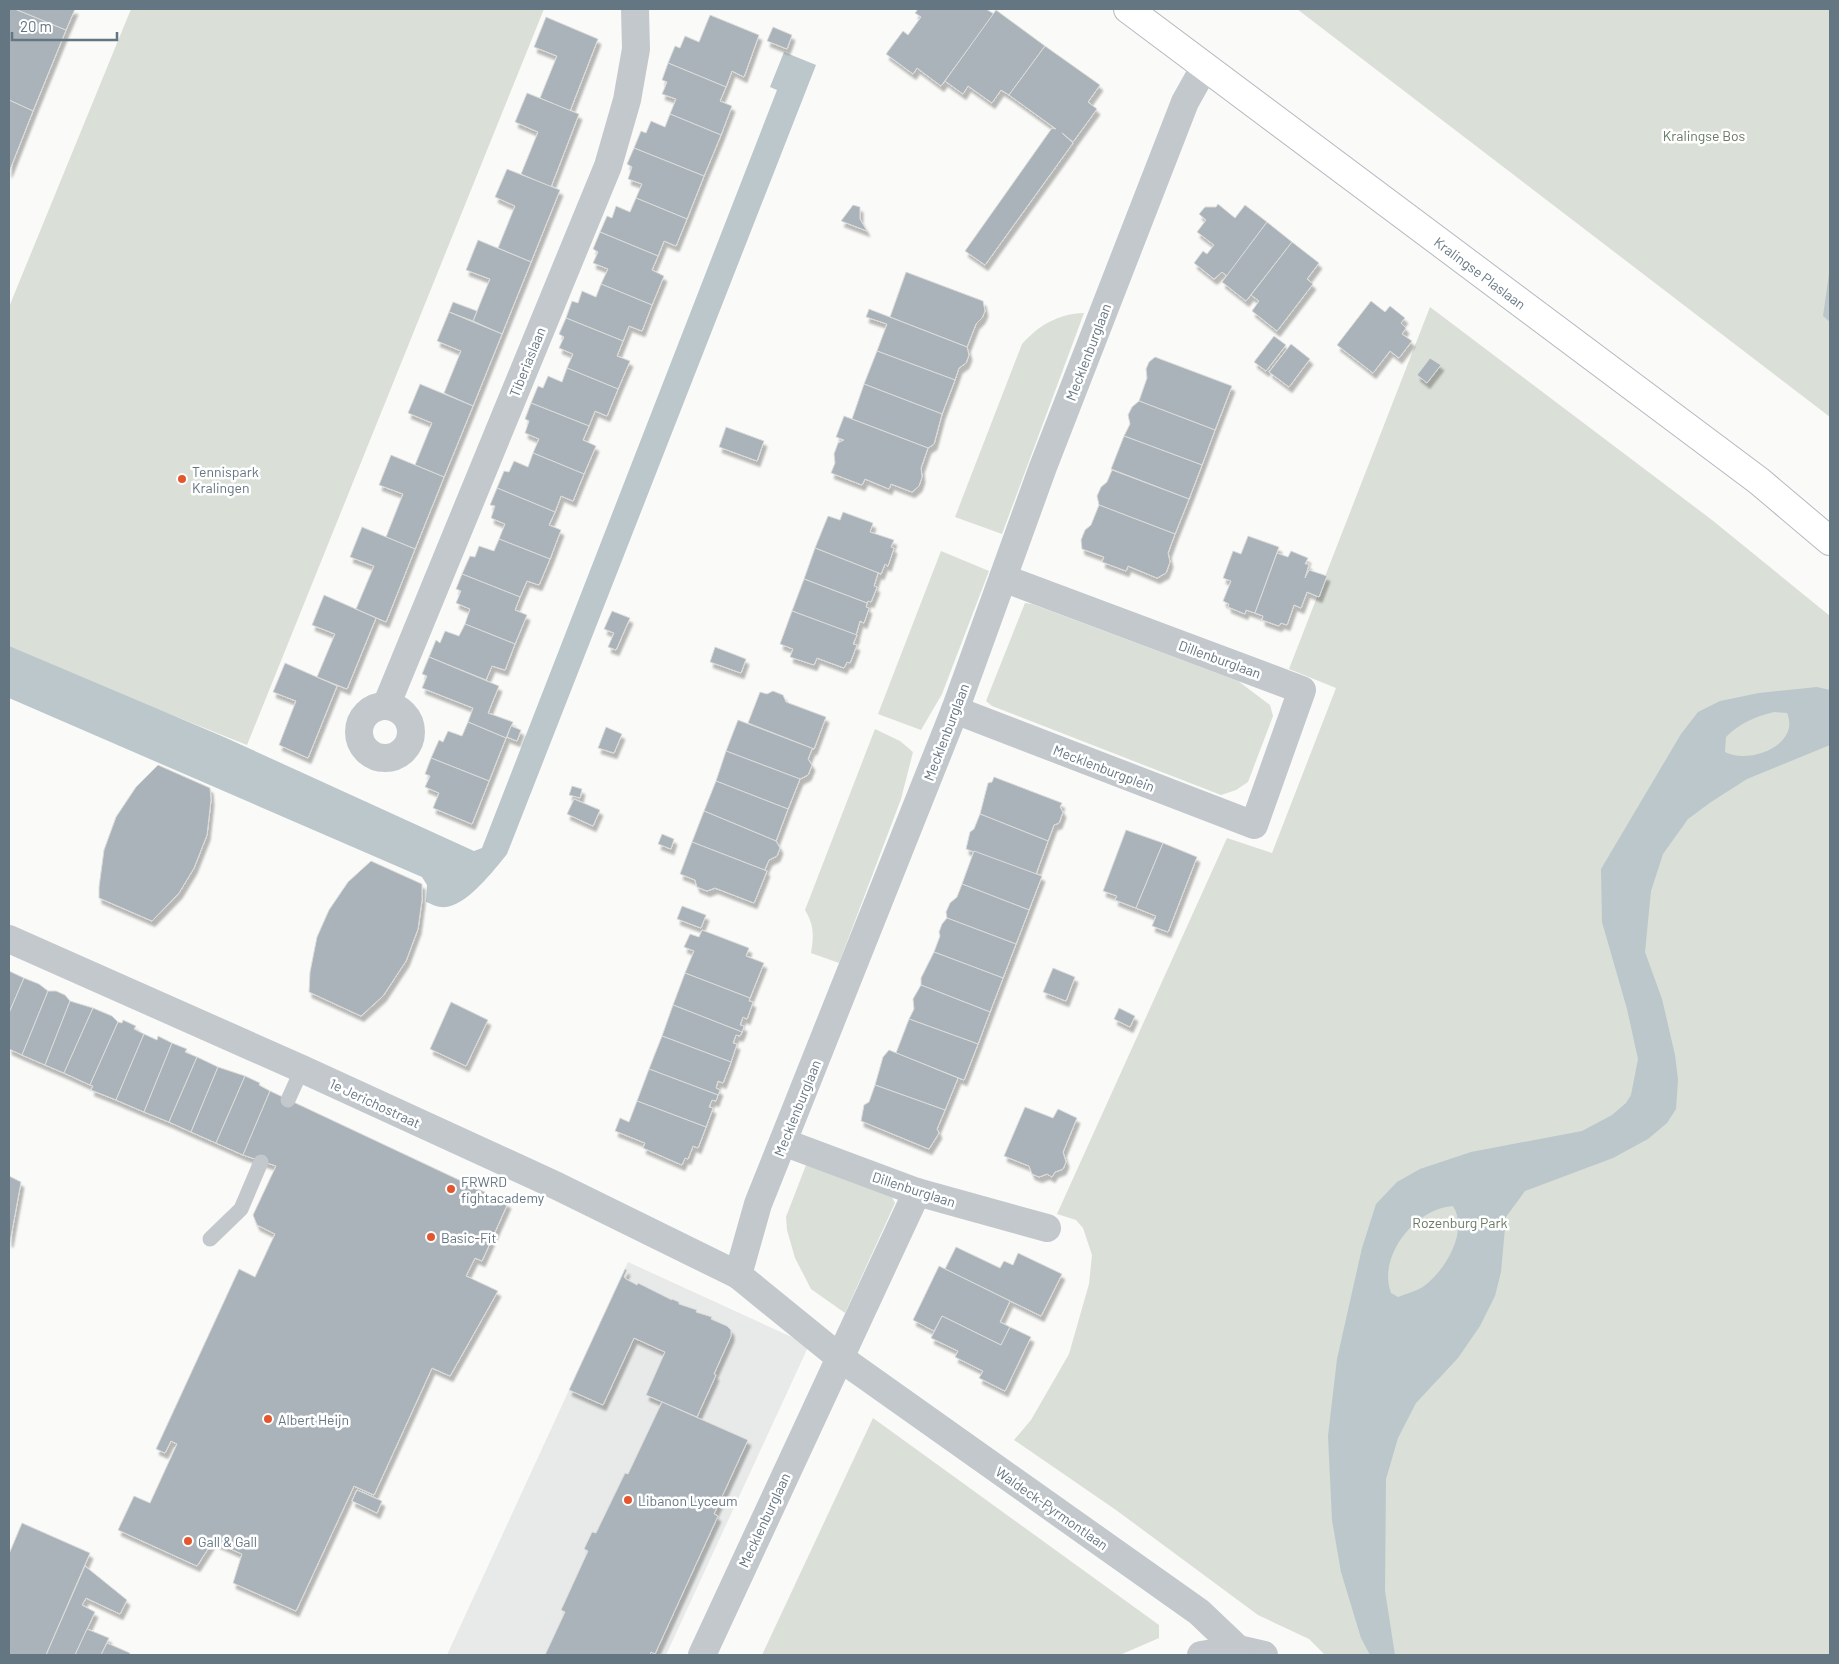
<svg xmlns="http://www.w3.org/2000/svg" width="1839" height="1664" font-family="Barlow,sans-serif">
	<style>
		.built { fill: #e8e9e9 }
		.green { fill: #dadfd7 }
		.water { fill: #bbc7cb; fill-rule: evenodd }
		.building { fill: #aab3b9; stroke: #dcdcda; filter: url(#shadow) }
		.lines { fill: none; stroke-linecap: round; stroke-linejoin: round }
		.secondary-casing { stroke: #b3babf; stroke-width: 30 }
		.service { stroke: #c3c8cc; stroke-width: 15 }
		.minor { stroke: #c3c8cc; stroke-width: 28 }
		.secondary { stroke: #fff; stroke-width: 28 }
		.poi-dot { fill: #e4572e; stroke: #fff; stroke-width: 2 }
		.labels { text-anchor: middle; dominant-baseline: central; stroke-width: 5; stroke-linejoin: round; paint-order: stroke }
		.park-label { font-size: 14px; fill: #687a64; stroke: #fff }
		.street-label { font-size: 14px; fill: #657683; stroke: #fff }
		.poi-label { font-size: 14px; fill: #657683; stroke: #fff; text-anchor: start }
	</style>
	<defs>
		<filter id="shadow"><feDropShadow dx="3" dy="5.5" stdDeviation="1" flood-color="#0004"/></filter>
	</defs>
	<rect width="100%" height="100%" fill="#fafaf8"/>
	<path class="built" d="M628,1262L809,1345L666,1655H447Z"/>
	<g class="green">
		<path d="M131,9H544L247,745L9,650V307Z"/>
		<path d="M1297,9H1830V417Z"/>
		<path d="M1430,307L1712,520L1830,616V1655H1325L1309,1639L1258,1615L1116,1510L1014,1440L1031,1420L1069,1354L1089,1284L1092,1255L1083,1228L1076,1220L1057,1214L1227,838L1272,853L1336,688L1289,669Z"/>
		<path d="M1084,313L1002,534L955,517L1022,344C1039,325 1058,314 1084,313Z"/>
		<path d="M941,551L989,571L942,694L921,730L878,714Z"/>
		<path d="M1025,603L1032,604L1238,681L1270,705L1273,716L1248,782L1236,790L1221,795L992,706L986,701Z"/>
		<path d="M875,729L900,741L913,752L901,799L839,963L811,953C814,935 814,925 805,910Z"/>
		<path d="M806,1165L891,1195L895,1203L845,1313L811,1289L795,1258L787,1230L786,1217Z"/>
		<path d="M873,1418L1159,1625V1638L1120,1655H762Z"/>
	</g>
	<g class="water">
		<path d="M784,52L816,65L507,854C494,870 464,910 441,907C436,907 430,903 426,902L427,885L422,877L9,698V646L224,737L474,851L482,848L777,90L770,87Z"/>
		<path d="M1830,267V322L1823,316Z"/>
		<path d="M1817,687L1830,690V745L1747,779L1711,802L1688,819L1663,854L1651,891L1645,952L1662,999L1675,1055L1678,1080L1676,1109L1667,1123L1648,1139L1613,1158L1525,1191L1506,1217L1501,1272L1495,1296L1480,1326L1458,1358L1416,1403L1398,1438L1386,1479L1385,1591L1395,1655H1370L1361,1638L1341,1572L1332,1520L1328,1436L1337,1359L1362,1248L1376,1204L1397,1182L1420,1169L1471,1152L1582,1131L1612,1115L1626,1103L1631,1095L1638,1059L1627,1009L1602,922L1601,869L1681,734L1698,712L1720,701L1759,693ZM1774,712L1787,713C1801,745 1749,765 1725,752L1726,737C1740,723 1754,717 1774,712ZM1453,1206C1468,1230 1448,1265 1429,1282C1421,1290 1409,1293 1398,1297L1391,1293C1377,1256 1416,1208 1453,1206Z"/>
	</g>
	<g class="building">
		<path d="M9,9H15L66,30L33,111L9,100Z"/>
		<path d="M15,9H75L66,30Z"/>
		<path d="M918,9H986L994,14L941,86L917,68L913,74L886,54L903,31L908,35L921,17L915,13Z"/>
		<path d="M996,10L1045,46L1009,95L1001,90L992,103L968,86L963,94L945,81Z"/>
		<path d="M710,15L759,35L744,77L732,71L726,87L668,63L675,46L680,48L685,36L699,42Z"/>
		<path d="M546,17L598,39L570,111L540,98L557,56L534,47Z"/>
		<path d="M773,27L792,35L787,49L767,41Z"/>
		<path d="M1045,46L1100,85L1088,102L1097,109L1073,142L1062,133L1073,143L985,265L965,251L1052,128L1056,129L1009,95Z"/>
		<path d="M668,63L726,87L720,101L732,106L721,135L670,114L676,99L662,94L667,82L662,80Z"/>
		<path d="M527,93L579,114L551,187L521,174L538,132L515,122Z"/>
		<path d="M9,100L33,111L9,172Z"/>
		<path d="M670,114L721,135L704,176L634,148L641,131L646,133L651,121L665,127Z"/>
		<path d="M634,148L704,176L687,219L636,198L642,184L628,179L632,167L627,164Z"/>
		<path d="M507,169L560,190L531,262L498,248L515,206L495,197Z"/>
		<path d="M636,198L687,219L676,246L664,241L658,256L600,232L607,216L612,218L616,206L630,212Z"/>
		<path d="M1218,204L1235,218L1245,205L1267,222L1227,276L1222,272L1214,279L1194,263L1203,251L1207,254L1214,245L1197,232L1206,220L1199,214L1205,207H1216Z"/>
		<path d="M853,205L860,207V219L867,231L841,221Z"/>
		<path d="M1267,222L1292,242L1246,301L1222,282Z"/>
		<path d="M600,232L658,256L652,270L664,276L652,305L601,284L608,269L593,263L598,252L593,249Z"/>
		<path d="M478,240L531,262L502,334L473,321L490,279L466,270Z"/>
		<path d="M1292,242L1319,263L1307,279L1313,284L1277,331L1252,311L1259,301L1251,295Z"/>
		<path d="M906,272L983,301L985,311L982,318L976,324L967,347L890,317Z"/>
		<path d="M601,284L652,305L642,331L629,326L623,341L566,318L572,301L578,303L582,291L596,297Z"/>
		<path d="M1371,301L1385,312L1390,306L1405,318L1401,323L1406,328L1402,334L1412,341L1399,358L1390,351L1373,373L1337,345Z"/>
		<path d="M453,302L477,311L473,321L449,312Z"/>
		<path d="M869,309L967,347L969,355L966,363L959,368L955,380L877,351L887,324L866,317Z"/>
		<path d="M449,312L502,334L473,406L444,393L461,351L437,341Z"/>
		<path d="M566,318L623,341L617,356L630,361L618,389L567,368L573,354L559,348L564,337L559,334Z"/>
		<path d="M1274,336L1286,345L1266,371L1254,362Z"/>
		<path d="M1291,344L1310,359L1289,387L1269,372Z"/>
		<path d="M877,351L955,380L942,414L864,384Z"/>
		<path d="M1155,357L1232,386L1215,430L1139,401L1147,378L1146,369L1149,362Z"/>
		<path d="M1430,358L1441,365L1427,383L1417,375Z"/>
		<path d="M567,368L618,389L607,416L595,411L589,426L531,403L538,386L543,388L548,376L562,382Z"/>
		<path d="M420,384L473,406L444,477L415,465L432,423L408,413Z"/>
		<path d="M864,384L942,414L934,444L928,448L852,419Z"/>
		<path d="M1139,401L1215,430L1202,465L1124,436L1130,424L1128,415L1132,407Z"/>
		<path d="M531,403L589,426L583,440L596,446L584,474L533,453L539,439L525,433L529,421L525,419Z"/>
		<path d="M844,416L928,448L921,468L922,477L919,486L912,492L891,484L889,489L865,479L862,485L831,473L835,463L834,454L838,443L844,440L836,437Z"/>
		<path d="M726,427L764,441L757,461L719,447Z"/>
		<path d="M1124,436L1202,465L1189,499L1111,469Z"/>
		<path d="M533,453L584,474L573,501L561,496L555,512L497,488L504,471L509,472L514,461L528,467Z"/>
		<path d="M391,455L444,477L415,549L386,537L403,494L379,485Z"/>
		<path d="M1112,470L1189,499L1175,534L1099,505L1097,496L1101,487L1107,482Z"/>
		<path d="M497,488L555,512L549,525L561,530L550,559L499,539L505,524L491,518L495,506L490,505Z"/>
		<path d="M1099,505L1175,534L1168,553L1170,562L1166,573L1157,578L1128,566L1126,571L1102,562L1104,557L1082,549L1081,540L1085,530L1091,525Z"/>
		<path d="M843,512L873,523L870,532L894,540L891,547L894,548L888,566L885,564L881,574L815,548L828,516L840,520Z"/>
		<path d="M362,527L415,549L386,622L356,609L374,566L350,557Z"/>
		<path d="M1248,536L1279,547L1255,613L1246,610L1245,614L1228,607L1229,604L1223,601L1231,581L1223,578L1233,551L1241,554Z"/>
		<path d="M499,539L550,559L539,585L527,581L520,597L462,574L470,556L475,557L479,546L494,551Z"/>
		<path d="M815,548L881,574L878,573L874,586L877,587L871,602L868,601L867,603L804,579Z"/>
		<path d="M1291,551L1308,558L1305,564H1309L1305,578L1309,570L1327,576L1319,597L1307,592L1301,608L1294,605L1287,625L1281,623L1279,626L1262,620L1263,616L1255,613L1277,553L1288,557Z"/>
		<path d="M462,574L520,597L515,610L527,615L515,644L465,624L470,609L456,603L461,591L456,589Z"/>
		<path d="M804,579L867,603L866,607L869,608L864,623L860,621L856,635L792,611Z"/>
		<path d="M324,595L376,618L347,689L317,677L335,634L312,625Z"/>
		<path d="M612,611L630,618L616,650L608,647L614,633L604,629Z"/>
		<path d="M792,611L857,635L853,644L857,645L850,663L847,662L844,668L817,658L814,665L790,657L793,649L780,644Z"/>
		<path d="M465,624L515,644L505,670L492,666L486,680L429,657L436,640L440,643L445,631L459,636Z"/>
		<path d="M715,647L746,659L741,673L710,662Z"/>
		<path d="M429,657L499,686L488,713L513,722L506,738L468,722L473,708L422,688L427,676L422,674Z"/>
		<path d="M285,663L337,686L308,758L279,745L296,701L273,692Z"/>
		<path d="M773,691L783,695L786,702L826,717L814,749L748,723L760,692L767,694Z"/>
		<path d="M738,720L814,749H812L808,759L812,765L808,775L800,779L726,751Z"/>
		<path d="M468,722L506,738L489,781L431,758L439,740L443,742L448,731L462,736Z"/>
		<path d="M511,726L521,730L517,741L507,737Z"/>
		<path d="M606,727L622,734L614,753L598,748Z"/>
		<path d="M726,751L800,779L788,809L716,781Z"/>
		<path d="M431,758L489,781L472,824L433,808L439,793L425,787L430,776L425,774Z"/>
		<path d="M158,765L210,788L211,800L207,835L194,868L179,893L152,921L99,898V887L104,850L116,817L136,787Z"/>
		<path d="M994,777L1062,803L1060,807L1063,812L1059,823L1054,825L1048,841L980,814L988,783L992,782Z"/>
		<path d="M716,781L788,809L776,841L704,811Z"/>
		<path d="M572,786L582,789L580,798L569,795Z"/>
		<path d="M574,799L600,810L593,826L567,814Z"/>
		<path d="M704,811L776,841L780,848L777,856L769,860L765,869L767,871L692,842Z"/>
		<path d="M980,814L1048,841L1036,874L966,849L970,832L974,829Z"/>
		<path d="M1126,830L1163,843L1136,908L1115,900L1117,896L1103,891Z"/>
		<path d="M662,834L674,839L671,849L658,844Z"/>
		<path d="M692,842L767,871L754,903L715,888L707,891L697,887L695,880L680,874Z"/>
		<path d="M1163,843L1197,857L1168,932L1152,926L1156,916L1136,908Z"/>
		<path d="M974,851L1042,876L1029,910L962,884Z"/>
		<path d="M371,861L422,884V900L418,929L406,961L383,996L361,1016L309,992L310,972L317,937L329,910L348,882Z"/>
		<path d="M962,884L1029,910L1016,944L947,918L946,912L950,903L957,897Z"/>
		<path d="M682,906L706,915L701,928L677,919Z"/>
		<path d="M947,918L1016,944L1003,978L934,952L940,936L939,932L942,924Z"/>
		<path d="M702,930L749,948L746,956L764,963L750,998L685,973L694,951L684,947L690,934L699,937Z"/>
		<path d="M934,952L1003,978L990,1012L921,985V978Z"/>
		<path d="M1053,968L1075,977L1066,1001L1043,992Z"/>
		<path d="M9,971L24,978L9,1013Z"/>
		<path d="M685,973L750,998L749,1001L753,1002L747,1019L743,1017L740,1025L744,1026L742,1032L673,1005Z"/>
		<path d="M24,978L39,984L48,991L22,1055L9,1049V1013Z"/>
		<path d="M921,985L990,1012L978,1044L909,1019L914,1009L913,999Z"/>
		<path d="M48,991H56L65,995L70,1001L45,1065L22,1055Z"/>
		<path d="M70,1001L93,1008L64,1073L45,1065Z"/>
		<path d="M451,1002L488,1020L466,1066L430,1049Z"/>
		<path d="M673,1005L742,1032L740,1036L736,1035L733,1043L737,1044L731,1062L662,1036Z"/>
		<path d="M93,1008L112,1016L118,1022L90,1085L64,1073Z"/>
		<path d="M1119,1008L1135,1016L1130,1027L1114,1019Z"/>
		<path d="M909,1019L978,1044L964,1080L896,1053Z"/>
		<path d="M123,1020L136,1026L134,1029L144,1034L116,1100L91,1090L93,1086L90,1085L118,1022L122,1023Z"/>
		<path d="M144,1034L157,1040L158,1036L172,1043L144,1112L116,1100Z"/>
		<path d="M662,1036L731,1062L723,1083L718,1081L716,1088L720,1090L718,1095L649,1069Z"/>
		<path d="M172,1043L187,1049L185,1052L197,1057L169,1122L144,1112Z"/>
		<path d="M889,1050L958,1078L945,1110L875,1085L883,1057Z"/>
		<path d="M197,1057L218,1067L191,1132L169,1122Z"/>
		<path d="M218,1067L245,1076L216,1143L191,1132Z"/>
		<path d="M649,1069L718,1095L716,1101L712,1100L709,1107L713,1108L706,1127L637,1101Z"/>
		<path d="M245,1076L260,1083L259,1085L270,1091L243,1155L216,1143Z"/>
		<path d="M875,1085L945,1110L937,1129L939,1133L929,1149L861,1121L864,1105L869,1102Z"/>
		<path d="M270,1091L508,1203L482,1261L475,1258L466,1276L498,1291L450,1376L432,1368L374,1495L354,1486L296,1611L233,1583L242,1554L213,1541L197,1566L118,1530L134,1496L150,1503L177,1444L171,1441L165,1453L156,1449L239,1269L255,1277L275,1234L257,1225L253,1215L276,1166L243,1155Z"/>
		<path d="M637,1101L706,1127L698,1148L693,1146L688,1159L685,1158L682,1165L643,1148L645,1143L615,1131L620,1118L629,1122Z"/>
		<path d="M1025,1107L1053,1118L1058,1109L1077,1118L1063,1152L1066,1162L1063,1169L1055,1172L1052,1177L1047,1174L1039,1177L1032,1174L1029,1166L1004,1156Z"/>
		<path d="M9,1176L21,1182L10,1242L9,1241Z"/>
		<path d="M956,1247L1000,1268L1004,1261L1013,1265L1018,1253L1062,1274L1041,1316L945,1269Z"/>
		<path d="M939,1266L1010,1301L1000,1322L1010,1327L1001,1345L942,1316L934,1331L913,1320Z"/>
		<path d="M625,1269L627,1270L624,1277L626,1279L637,1285L638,1283L672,1300V1299L679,1302V1304L697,1310L696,1312L712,1317L711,1319L727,1326L731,1330V1336L714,1374L716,1375L697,1417L646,1395L665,1352L634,1338L603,1405L569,1390Z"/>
		<path d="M942,1316L1001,1345L1010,1327L1031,1337L1005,1391L979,1378L983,1371L955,1357L958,1351L931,1338Z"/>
		<path d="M662,1402L748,1440L714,1514L718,1516L655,1654L651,1652L650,1655H545L565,1612L561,1610L588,1551L584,1549L592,1532L596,1533L625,1473L628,1474Z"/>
		<path d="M357,1490L382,1501L377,1513L352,1501Z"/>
		<path d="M22,1523L90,1553L46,1655H9V1554Z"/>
		<path d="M85,1566L127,1600L120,1614L86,1598L82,1605L95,1612L75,1655H46Z"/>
		<path d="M87,1629L109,1638L101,1655H75Z"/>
		<path d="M107,1643L130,1653L129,1655H101Z"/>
	</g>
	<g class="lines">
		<defs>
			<g id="secondary">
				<path id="s1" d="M1128,9L1759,481L1830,541"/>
			</g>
		</defs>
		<use href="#secondary" class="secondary-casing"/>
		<g class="service">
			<path d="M288,1100L302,1069"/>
			<path d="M210,1239L241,1209L261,1162"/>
		</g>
		<g class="minor">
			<circle cx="385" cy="732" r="26"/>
			<path d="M386,706L608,166L627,100L636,49L635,9"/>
			<path d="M955,710L1254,825L1302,690L1003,578"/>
			<path d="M9,939L302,1069L557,1186L738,1275L839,1357L1199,1612L1238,1649L1264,1655"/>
			<path d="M783,1142L917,1192L1047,1228"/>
			<path d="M738,1275L758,1204L955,710L1043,467L1185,102L1204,68"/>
			<path d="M702,1655L917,1192"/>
			<path d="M1201,1655L1238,1649L1237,1655"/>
		</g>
		<use href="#secondary" class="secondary"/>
	</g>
	<g class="poi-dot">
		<circle cx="182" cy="479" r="5"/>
		<circle cx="451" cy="1189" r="5"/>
		<circle cx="431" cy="1237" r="5"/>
		<circle cx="268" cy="1419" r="5"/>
		<circle cx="628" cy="1500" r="5"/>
		<circle cx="188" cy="1541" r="5"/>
	</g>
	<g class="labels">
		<g class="park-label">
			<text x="1704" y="135">Kralingse Bos</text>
			<text x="1460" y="1222">Rozenburg Park</text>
		</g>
		<g class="street-label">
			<text stroke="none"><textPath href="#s1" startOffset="440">Kralingse Plaslaan</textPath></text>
			<text transform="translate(1088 352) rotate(-69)">Mecklenburglaan</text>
			<text transform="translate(527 362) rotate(-68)">Tiberiaslaan</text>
			<text transform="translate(1220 659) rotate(20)">Dillenburglaan</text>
			<text transform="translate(946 732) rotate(-69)">Mecklenburglaan</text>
			<text transform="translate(1104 768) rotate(21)">Mecklenburgplein</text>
			<text transform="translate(375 1103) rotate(25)">1e Jerichostraat</text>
			<text transform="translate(797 1108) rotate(-68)">Mecklenburglaan</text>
			<text transform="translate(914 1189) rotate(18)">Dillenburglaan</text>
			<text transform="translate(1052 1508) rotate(35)">Waldeck-Pyrmontlaan</text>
			<text transform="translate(764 1520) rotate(-65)">Mecklenburglaan</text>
		</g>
		<g class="poi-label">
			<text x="192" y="471">Tennispark<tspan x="192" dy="16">Kralingen</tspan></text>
			<text x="461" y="1181">FRWRD<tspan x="461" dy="16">fightacademy</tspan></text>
			<text x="441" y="1237">Basic-Fit</text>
			<text x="278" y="1419">Albert Heijn</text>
			<text x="638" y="1500">Libanon Lyceum</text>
			<text x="198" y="1541">Gall &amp; Gall</text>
		</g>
	</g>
	<rect width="1839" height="1664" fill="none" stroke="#657683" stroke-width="20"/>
	<path d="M12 32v8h105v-8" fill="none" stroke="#657683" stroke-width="2.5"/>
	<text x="20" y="32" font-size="15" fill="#657683" stroke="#ffffff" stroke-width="4" paint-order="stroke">20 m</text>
</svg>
